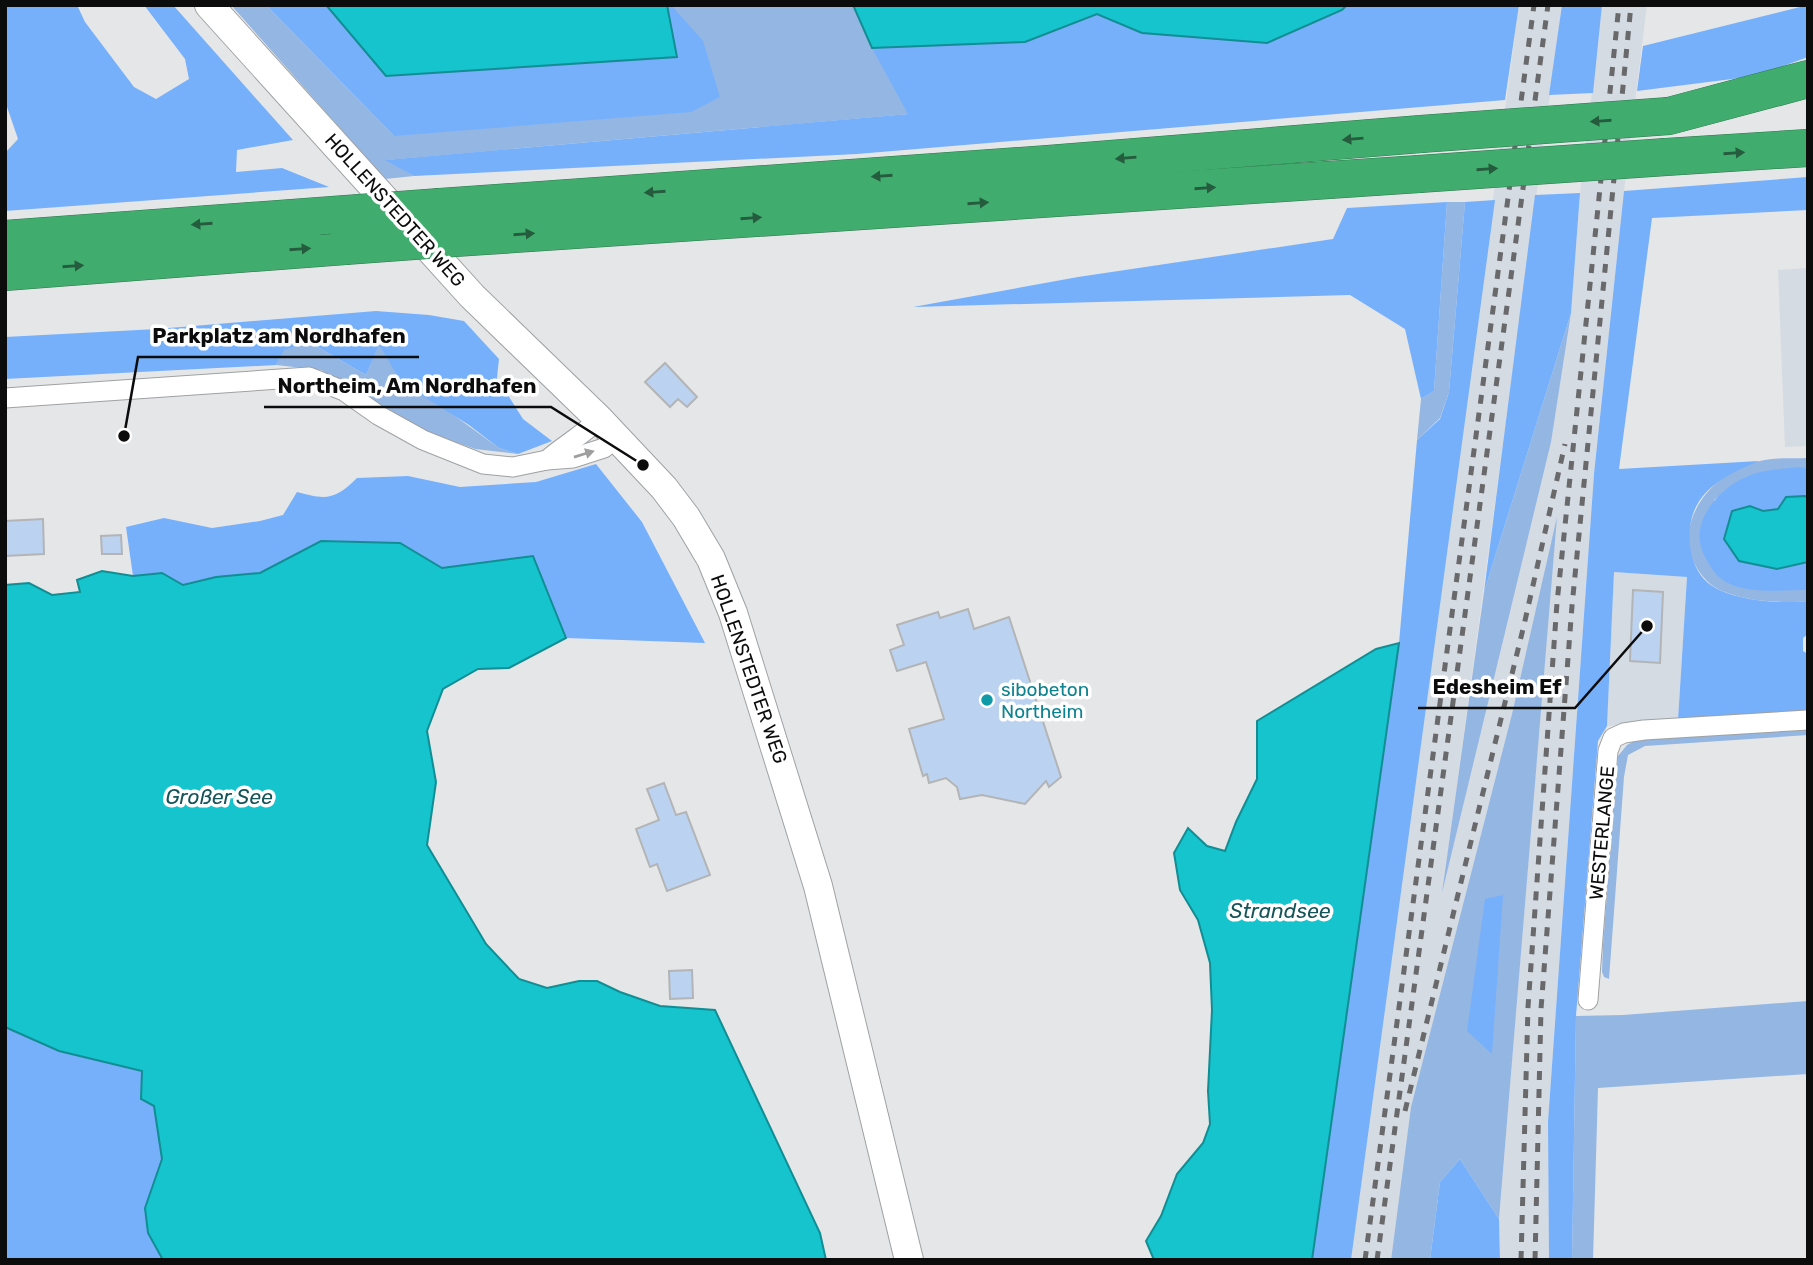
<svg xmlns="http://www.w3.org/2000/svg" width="1813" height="1265" font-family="Rubik,sans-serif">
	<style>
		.built { fill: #d4dbe3 }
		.green { fill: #94b6e3 }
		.forest { fill: #76b0fb }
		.water { fill: #15c4cc; stroke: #128d93; stroke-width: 2 }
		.building { fill: #bbd3f1; stroke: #b3b4b6; stroke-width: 2 }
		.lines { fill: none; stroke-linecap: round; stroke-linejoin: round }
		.street-casing { stroke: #9fa1a3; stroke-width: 21 }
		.secondary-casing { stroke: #9fa1a3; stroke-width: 30 }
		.highway-casing { stroke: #2e754c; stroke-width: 38 }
		.street { stroke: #fff; stroke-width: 19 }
		.secondary { stroke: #fff; stroke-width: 28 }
		.highway { stroke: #40ad6e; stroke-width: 37 }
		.rail { stroke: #69696b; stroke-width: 5; stroke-dasharray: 9 9; stroke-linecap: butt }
		.highway-bridge-casing { stroke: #2e754c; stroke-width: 38; stroke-linecap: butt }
		.highway-bridge { stroke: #40ad6e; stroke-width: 37 }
		.oneway { fill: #265c3e }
		.oneway2 { fill: #9e9e9e }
		.culture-dot { fill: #0f9aa8; stroke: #fff; stroke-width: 2.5 }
		.labels { text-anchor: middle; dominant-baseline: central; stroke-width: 7; stroke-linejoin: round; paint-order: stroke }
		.street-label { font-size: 19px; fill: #0c0c0d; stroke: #fff }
		.culture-label { font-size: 19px; fill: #0d838f; stroke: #fff; text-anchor: start }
		.water-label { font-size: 21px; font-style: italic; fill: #155458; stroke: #fff }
		.leader { fill: none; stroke: #0c0c0d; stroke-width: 2.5 }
		.callout-dot { fill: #0c0c0d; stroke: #fff; stroke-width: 2.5 }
		.callout-label { font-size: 21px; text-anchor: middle; font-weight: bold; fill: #0c0c0d; stroke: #fff; stroke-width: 7; stroke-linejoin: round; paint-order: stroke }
	</style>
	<rect width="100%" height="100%" fill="#e5e6e8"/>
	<g class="built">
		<path d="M1519,5H1562L1444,882L1571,313L1580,193L1602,5H1647L1624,191L1594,474L1548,1122L1549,1260H1500L1499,1219L1556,524L1512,714L1411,1107L1391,1260H1351Z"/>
		<path d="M1808,268V446L1785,447L1778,270Z"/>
		<path d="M1614,572L1687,577L1678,720L1607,726Z"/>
	</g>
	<g class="green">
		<path d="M231,5H266L394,136L307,5H1398L887,74L909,114L387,160L414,176L385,179Z"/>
		<path d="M1447,202H1465L1449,392L1440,418L1417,440L1421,399L1434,391Z"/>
		<path d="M1571,313L1551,442L1442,893L1484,592Z"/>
		<path d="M311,343L366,375L379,344L437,403L499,448L518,454L475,449L411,426L355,389L321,370L276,365L283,350Z"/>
		<path d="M1808,458V469H1784L1746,477L1714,500L1786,590H1808V601C1781,604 1725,601 1706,580C1663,534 1707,472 1760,461C1775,457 1792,459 1808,458Z"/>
		<path d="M1557,517L1499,1219L1460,1159L1440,1182L1430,1260H1391L1411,1107L1512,714Z"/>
		<path d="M1808,727V735L1645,746L1628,755L1624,777L1609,979L1604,977L1602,972L1603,945L1618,756L1627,745L1638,739Z"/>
		<path d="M1808,1001V1074L1598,1088L1593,1260H1572L1576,1016L1623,1015Z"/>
	</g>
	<g class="forest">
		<path d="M5,5H77L85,22L134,87L156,99L189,79L185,59L144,5H173L293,140L237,150L236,172L282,168L329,187L5,211V153L18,139L5,101Z"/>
		<path d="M266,5H326L386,76L677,57L667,5H671L703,41L720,97L691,112L394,136Z"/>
		<path d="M1347,5H1519L1505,100L857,154L414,176L385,160L908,114L872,48L1025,42L1097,14L1142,33L1342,10Z"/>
		<path d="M1562,5H1602L1593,93L1549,95Z"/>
		<path d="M1808,5V57L1756,76L1637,91L1643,46Z"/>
		<path d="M1808,177V210L1652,218L1619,469L1759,461C1720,477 1685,496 1690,545C1691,558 1697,574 1708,583C1731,601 1779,604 1808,601V634L1803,638V651L1808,654V711L1678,720L1687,577L1614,572L1607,726L1598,741L1576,1016L1572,1260H1549L1548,1122L1594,474L1624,191Z"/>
		<path d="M1580,193L1571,313L1484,592L1535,195Z"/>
		<path d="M1495,200L1351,1260H1312L1399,643L1417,440L1440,419L1449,392L1465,202Z"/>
		<path d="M1447,202L1434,391L1421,399L1405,329L1350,295L913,307L1078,277L1333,239L1347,208Z"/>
		<path d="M376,311L429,315L464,321L499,359L497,378L523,419L552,441L518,454L499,448L469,425L402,383L379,345L366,375L311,343L284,350L276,365L5,379V337L157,329Z"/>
		<path d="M596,464L642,522L705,643L566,638L533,556L442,568L400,543L321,541L260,573L216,577L183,585L162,573L133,576L126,527L164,518L212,528L260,521L283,515L297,492C326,500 335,500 357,478L408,476L460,487L536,482Z"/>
		<path d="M1801,467L1808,469V498L1804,496L1786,497L1778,509L1763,511L1750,506L1777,569L1808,562V590C1783,590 1750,594 1728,583C1716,578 1710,566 1704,555C1688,522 1719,488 1748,476C1765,469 1784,469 1801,467Z"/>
		<path d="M1503,895L1492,1054L1467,1031L1485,899Z"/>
		<path d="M5,1027L59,1051L142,1071L141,1099L154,1106L162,1159L145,1208L148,1233L163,1260H5Z"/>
		<path d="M1460,1159L1499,1219L1500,1260H1430L1440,1182Z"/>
	</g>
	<g class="water">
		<path d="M326,5H667L677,57L386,76Z"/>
		<path d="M853,5H1347L1342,10L1267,43L1142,33L1097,14L1025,42L872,48Z"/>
		<path d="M1805,496L1808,498V562L1777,569L1739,561L1724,539L1732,511L1750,506L1763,511L1778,509L1786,497Z"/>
		<path d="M321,541L400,543L442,568L533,556L566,638L509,668L478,669L443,689L427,731L436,782L427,845L486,944L519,979L547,988L579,981H597L620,992L660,1006L715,1010L820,1233L826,1260H163L148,1233L145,1208L162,1159L154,1106L141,1099L142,1071L59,1051L5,1027V585L29,583L52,595L80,592L77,580L102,571L133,576L162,573L183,585L216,577L260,573Z"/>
		<path d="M1399,643L1312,1260H1154L1146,1241L1161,1216L1177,1174L1203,1143L1210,1124L1208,1091L1212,1010L1210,963L1198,920L1180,890L1174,853L1188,828L1207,846L1225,851L1236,822L1257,779V721L1376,649Z"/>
	</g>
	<g class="building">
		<path d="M665,363L697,397L687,407L678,399L670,407L645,382Z"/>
		<path d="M43,519L44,554L5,556V521Z"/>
		<path d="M121,535L122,554H102L101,536Z"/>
		<path d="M1633,590L1663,592L1660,663L1630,661Z"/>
		<path d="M968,609L974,629L1009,617L1061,777L1049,787L1046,781L1025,804L982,795L960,799L957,787L946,778L929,783L927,774L923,776L909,729L944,719L926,662L897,671L890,650L904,645L897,625L938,612L940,618Z"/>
		<path d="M664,783L676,815L686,812L710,875L667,891L657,864L650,867L636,829L659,820L647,789Z"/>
		<path d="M692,970L693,998L670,999L669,971Z"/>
	</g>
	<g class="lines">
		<defs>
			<g id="street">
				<path d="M5,398L309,377L344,391L378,415L423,440L483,464L513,467L547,460L573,458L604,448L617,437"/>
				<path d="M547,460C564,445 583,435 599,419"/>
				<path d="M1588,1000L1608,751L1613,738L1624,733L1644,730L1808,720"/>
			</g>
			<path id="secondary" d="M209,5L472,296L599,419L664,488L686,517L711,559L733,613L818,886L909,1260"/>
			<g id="highway">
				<path d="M1669,116L1808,79"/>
				<path d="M1666,157L1808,148"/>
				<path d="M440,207L1048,164L1421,134"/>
				<path d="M455,238L1419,174"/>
				<path d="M5,239L319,216"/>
				<path d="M5,272L345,246"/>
			</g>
		</defs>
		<use href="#street" class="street-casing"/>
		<use href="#secondary" class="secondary-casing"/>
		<use href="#highway" class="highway-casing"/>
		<use href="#street" class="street"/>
		<use href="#secondary" class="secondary"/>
		<use href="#highway" class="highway"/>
		<g class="rail">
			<path d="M1405,1111L1524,625L1565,444"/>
			<path d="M1365,1260L1534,5"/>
			<path d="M1377,1260L1548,5"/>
			<path d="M1521,1260L1528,1007L1557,603L1619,5"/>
			<path d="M1535,1260L1541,1009L1572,606L1631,5"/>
		</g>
		<defs>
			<g id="highway-bridge">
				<path d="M1421,134L1669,116"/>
				<path d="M1419,174L1666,157"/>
				<path d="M319,216L440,207"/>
				<path d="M345,246L455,238"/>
			</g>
		</defs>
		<use href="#highway-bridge" class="highway-bridge-casing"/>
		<use href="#highway-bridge" class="highway-bridge"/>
	</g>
	<defs><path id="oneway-solid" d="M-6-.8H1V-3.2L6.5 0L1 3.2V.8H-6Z" transform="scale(1.75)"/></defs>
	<g class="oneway">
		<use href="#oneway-solid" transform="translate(1601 121) rotate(176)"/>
		<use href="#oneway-solid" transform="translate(1353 139) rotate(175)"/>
		<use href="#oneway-solid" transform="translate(1734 153) rotate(-4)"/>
		<use href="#oneway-solid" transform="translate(1126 158) rotate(175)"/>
		<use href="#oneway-solid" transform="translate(1487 169) rotate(-4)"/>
		<use href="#oneway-solid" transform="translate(882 176) rotate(176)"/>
		<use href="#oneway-solid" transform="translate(1205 188) rotate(-4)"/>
		<use href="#oneway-solid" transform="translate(655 192) rotate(176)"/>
		<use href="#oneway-solid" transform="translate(978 203) rotate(-4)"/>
		<use href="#oneway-solid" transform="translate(751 218) rotate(-4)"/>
		<use href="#oneway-solid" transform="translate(202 224) rotate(176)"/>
		<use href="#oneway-solid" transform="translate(524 234) rotate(-4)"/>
		<use href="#oneway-solid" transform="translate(300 249) rotate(-4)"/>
		<use href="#oneway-solid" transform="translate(73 266) rotate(-4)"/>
	</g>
	<use class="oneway2" href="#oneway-solid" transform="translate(584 454) rotate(-17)"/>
	<circle class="culture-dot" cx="987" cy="700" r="7"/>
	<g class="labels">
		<g class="street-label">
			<text transform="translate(395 210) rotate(48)">HOLLENSTEDTER WEG</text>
			<text transform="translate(749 669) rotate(71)">HOLLENSTEDTER WEG</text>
			<text transform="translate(1602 833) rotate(-85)">WESTERLANGE</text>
		</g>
		<g class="culture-label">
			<text x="1001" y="689">sibobeton<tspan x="1001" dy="22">Northeim</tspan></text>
		</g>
		<g class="water-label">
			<text x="219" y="796">Großer See</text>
			<text x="1280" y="910">Strandsee</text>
		</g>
	</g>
	<path class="leader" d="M124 436L138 357H419M643 465L551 407H264M1647 626L1575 708H1418"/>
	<g class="callout-dot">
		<circle cx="124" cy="436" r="7"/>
		<circle cx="643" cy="465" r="7"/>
		<circle cx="1647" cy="626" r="7"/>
	</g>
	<g class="callout-label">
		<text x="279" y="343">Parkplatz am Nordhafen</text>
		<text x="407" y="393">Northeim, Am Nordhafen</text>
		<text x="1497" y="694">Edesheim Ef</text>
	</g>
	<rect width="1813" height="1265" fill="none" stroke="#0c0c0d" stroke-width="14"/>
</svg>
